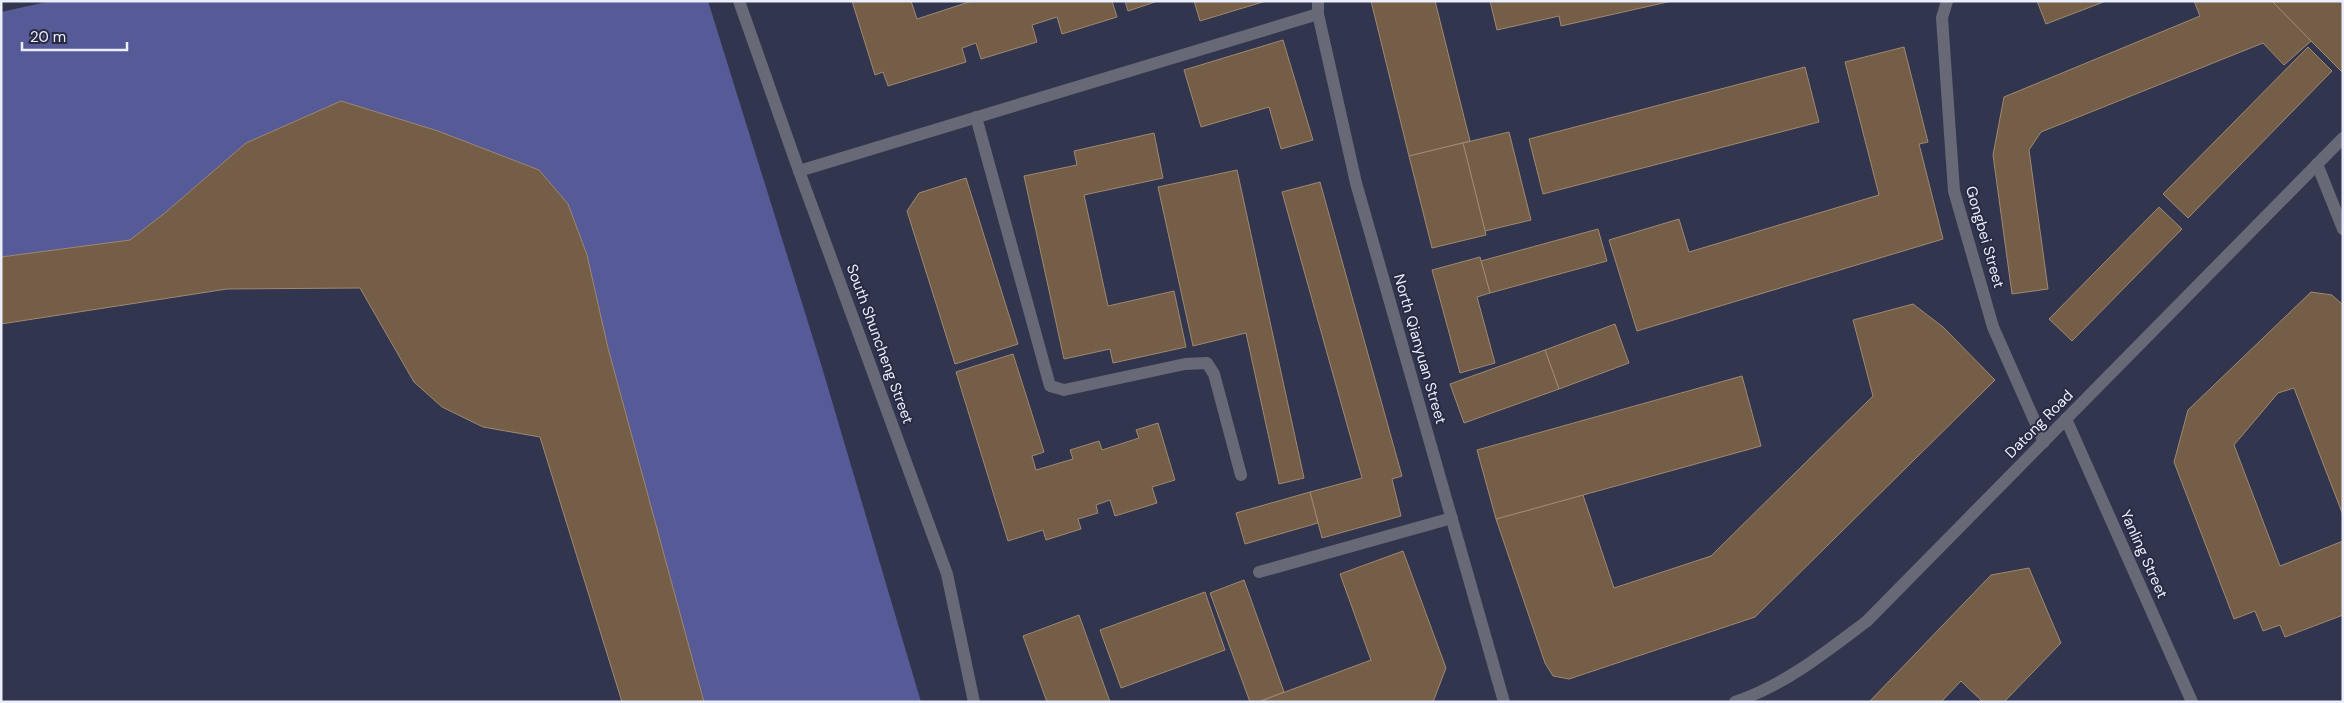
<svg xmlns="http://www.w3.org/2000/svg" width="2344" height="703" font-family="'DM Sans',sans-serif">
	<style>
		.green { fill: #565a97 }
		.building { fill: #755e48; stroke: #a08871 }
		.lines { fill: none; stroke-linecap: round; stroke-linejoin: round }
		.minor { stroke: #676976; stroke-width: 12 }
		.labels { text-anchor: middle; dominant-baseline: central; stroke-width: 4; stroke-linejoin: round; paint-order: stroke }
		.street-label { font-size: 15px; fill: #ebeefe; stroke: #282b43 }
	</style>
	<rect width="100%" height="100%" fill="#32354e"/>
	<path class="green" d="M51,1H708L821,364L921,702H704L608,348L587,255L568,204L539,170L438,131L341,101L246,143L166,212L130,240L1,257V12Z"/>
	<g class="building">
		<path d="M852,1H911L917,19L972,1H1112L1117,17L1062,34L1057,17L1032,25L1037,42L981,59L976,43L962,48L966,62L888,86L883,72L875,75Z"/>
		<path d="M1125,1H1158L1128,11Z"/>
		<path d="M1194,1H1266L1200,21Z"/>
		<path d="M1371,1H1435L1470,141L1409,156Z"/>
		<path d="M1490,1H1672L1561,26L1559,16L1497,30Z"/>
		<path d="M2037,1H2106L2046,24Z"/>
		<path d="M2194,1H2272L2311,41L2284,65L2263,43L2041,132L2029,150L2048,289L2012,294L1993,155L2004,97L2200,16Z"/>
		<path d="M2272,1H2343V73L2311,41Z"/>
		<path d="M1283,40L1313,140L1281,149L1269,107L1201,127L1184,70Z"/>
		<path d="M1904,47L1928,142L1919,144L1943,239L1637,331L1609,240L1679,219L1689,252L1879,195L1845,62Z"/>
		<path d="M2308,47L2332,71L2188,218L2163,194Z"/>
		<path d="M1805,67L1819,122L1543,194L1529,139Z"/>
		<path d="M341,101L438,131L539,170L568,204L587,255L608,348L704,702H622L540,437L483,427L442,407L414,382L360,288L227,289L1,324V257L130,240L166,212L246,143Z"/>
		<path d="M1509,132L1531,220L1485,231L1463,143Z"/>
		<path d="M1154,133L1163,178L1084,195L1108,306L1174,291L1186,347L1113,363L1110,349L1064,359L1024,176L1077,165L1074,151Z"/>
		<path d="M1463,143L1486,235L1432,248L1409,156Z"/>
		<path d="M1237,170L1304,478L1279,484L1246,333L1193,346L1158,187Z"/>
		<path d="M966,178L1018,344L955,364L907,211L919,193Z"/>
		<path d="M1320,182L1402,476L1392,479L1401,516L1322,538L1310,492L1362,478L1282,192Z"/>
		<path d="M2159,207L2182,229L2072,341L2049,319Z"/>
		<path d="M1598,229L1607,261L1490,293L1481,261Z"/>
		<path d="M1480,257L1490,293L1477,297L1495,363L1460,373L1432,270Z"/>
		<path d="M2311,292L2332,295L2343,305V515L2294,388L2278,393L2234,445L2280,566L2343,541V615L2285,637L2280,625L2263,631L2255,611L2234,619L2174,462L2188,410Z"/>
		<path d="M1913,304L1943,327L1995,380L1755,617L1569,679L1553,676L1545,663L1496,519L1583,495L1614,588L1711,556L1873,396L1853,320Z"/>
		<path d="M1615,324L1629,363L1559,389L1545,350Z"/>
		<path d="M1545,350L1559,389L1464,423L1450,384Z"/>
		<path d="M1013,354L1044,452L1032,456L1036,470L1073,459L1070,450L1099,441L1102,450L1139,438L1136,430L1158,423L1175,480L1152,487L1157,503L1115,516L1110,500L1096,505L1098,513L1078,519L1081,529L1046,540L1043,530L1008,541L956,372Z"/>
		<path d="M1742,376L1761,446L1496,519L1477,450Z"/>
		<path d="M1310,492L1318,523L1245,544L1236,513Z"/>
		<path d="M1403,551L1446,668L1433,702H1258L1371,660L1340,574Z"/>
		<path d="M2029,568L2061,643L2004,702H1983L1961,681L1941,702H1869L1991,575Z"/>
		<path d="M1244,580L1284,692L1258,702H1250L1210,593Z"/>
		<path d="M1205,592L1225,650L1121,688L1100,630Z"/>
		<path d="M1079,615L1110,702H1047L1023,636Z"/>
	</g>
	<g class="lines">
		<g class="minor">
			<path d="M739,1L799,171L947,574L974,702"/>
			<path d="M1318,1V14L1356,183L1504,702"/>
			<path d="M1947,1L1942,18L1954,191L1993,327L2044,442"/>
			<path d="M976,117L1050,386L1064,390L1185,364L1207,363L1214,374L1241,475"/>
			<path d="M2317,164L2343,229"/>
			<path d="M799,171L1318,14"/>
			<path d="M2066,419L2192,702"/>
			<path d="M1259,572L1452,518"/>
			<path d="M1735,702C1785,685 1826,652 1867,621L2343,138"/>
		</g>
	</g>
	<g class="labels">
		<g class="street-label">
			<text transform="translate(1985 237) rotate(74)">Gongbei Street</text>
			<text transform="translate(880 344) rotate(70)">South Shuncheng Street</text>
			<text transform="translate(1420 349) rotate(74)">North Qianyuan Street</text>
			<text transform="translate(2039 424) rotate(-45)">Datong Road</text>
			<text transform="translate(2144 554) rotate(66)">Yanling Street</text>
		</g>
	</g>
	<rect width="2344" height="703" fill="none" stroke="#ebeefe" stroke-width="5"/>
	<path d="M22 42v8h105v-8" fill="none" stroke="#ebeefe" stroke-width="2.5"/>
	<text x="30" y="42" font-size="15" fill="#ebeefe" stroke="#282b43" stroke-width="4" paint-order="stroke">20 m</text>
</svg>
